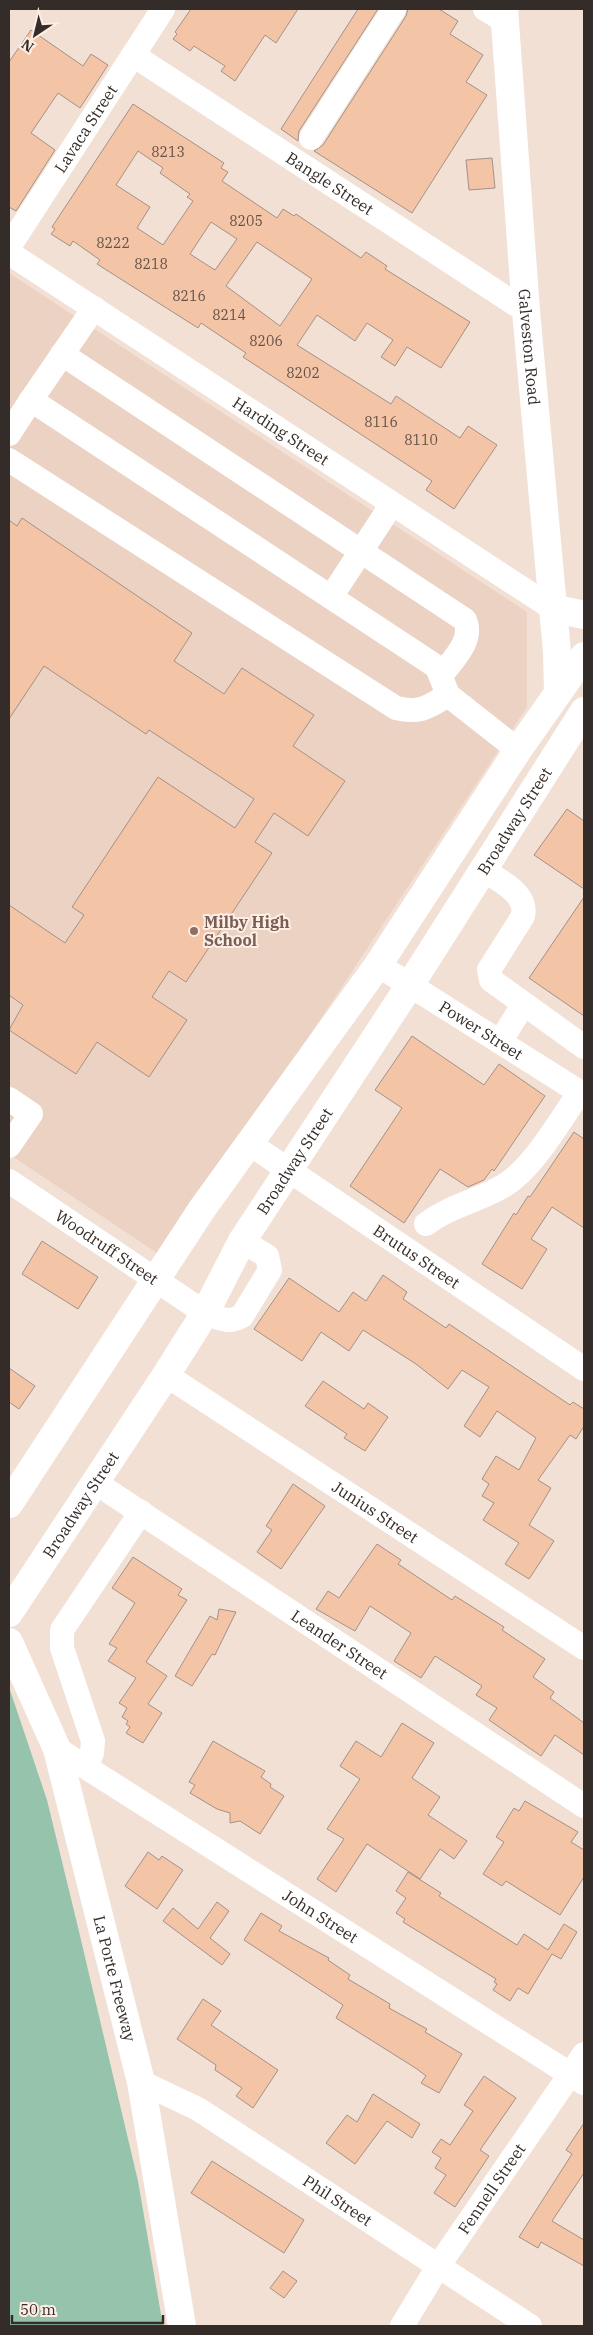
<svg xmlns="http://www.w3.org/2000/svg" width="593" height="2335" font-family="'IBM Plex Serif',serif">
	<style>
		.built { fill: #ebd2c3 }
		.green { fill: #95c3ac }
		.building { fill: #f4c4a7; stroke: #a39186; fill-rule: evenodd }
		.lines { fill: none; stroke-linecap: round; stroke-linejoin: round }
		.minor { stroke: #fff; stroke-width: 24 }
		.major { stroke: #fff; stroke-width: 28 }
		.education-dot { fill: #8d6e63; stroke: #feeee5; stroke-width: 2 }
		.labels { text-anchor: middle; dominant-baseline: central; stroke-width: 4; stroke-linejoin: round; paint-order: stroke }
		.number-label { font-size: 14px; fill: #645248 }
		.street-label { font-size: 16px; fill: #342c28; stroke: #feeee5 }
		.education-label { font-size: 16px; font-weight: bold; fill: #785e54; stroke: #feeee5; text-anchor: start }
	</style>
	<rect width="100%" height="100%" fill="#f3e0d5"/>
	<path class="built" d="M9,273L527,612V707L163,1257L9,1154Z"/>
	<path class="green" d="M9,1687L47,1800L76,1919L138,2181L163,2326H9Z"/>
	<g class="building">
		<path d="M191,9H298L276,43L265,35L235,81L221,71L225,66L194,46L190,51L173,39L177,34L175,32Z"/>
		<path d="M358,9H378L299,131L298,141L281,129Z"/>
		<path d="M408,9H439L458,21L450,34L483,55L466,82L487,95L412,213L314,151L323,145L406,16Z"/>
		<path d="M31,30L83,66L91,54L108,65L80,108L58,93L31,133L55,150L16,211L9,207V62Z"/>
		<path d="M133,104L224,163L221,168L228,172L222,181L277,218L283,209L294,216L296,214L361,258L366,252L387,266L385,269L470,322L441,368L407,347L395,366L381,357L393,340L367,323L355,341L317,315L297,345L391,404L396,396L460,438L468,426L497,445L454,509L426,490L432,481L243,357L246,353L201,323L198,328L97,264L100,260L73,241L70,246L51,234L55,229L52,227ZM138,151L163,168L160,173L190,194L187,197L193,201L163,245L137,228L150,207L116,185ZM211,222L237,239L215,270L190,254ZM257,242L312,279L280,326L226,286Z"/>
		<path d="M492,158L495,188L469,190L466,160Z"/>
		<path d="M22,518L192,633L174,661L224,694L242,668L314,715L293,746L345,781L308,836L274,813L255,842L272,853L186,982L169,971L152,997L187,1020L149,1077L97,1042L76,1074L9,1030L23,1005L9,995V905L65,943L84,915L72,907L158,777L235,828L254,799L149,730L146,734L44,666L9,719V520L17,526Z"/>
		<path d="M567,809L584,821V889L534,855Z"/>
		<path d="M584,897V1016L529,978Z"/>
		<path d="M412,1036L484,1085L499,1064L545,1096L494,1171L492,1169L484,1180L468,1187L440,1169L404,1223L350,1186L402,1108L375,1090Z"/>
		<path d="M574,1132L584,1139V1228L552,1207L531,1239L547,1249L522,1289L482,1264L514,1213L516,1215L528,1196L530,1197Z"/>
		<path d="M42,1241L98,1277L78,1309L22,1274Z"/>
		<path d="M383,1275L407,1292L403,1299L446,1328L449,1324L570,1405L573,1402L584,1409V1426L576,1439L570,1435L538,1480L551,1488L529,1525L554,1541L529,1579L505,1564L519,1543L483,1520L494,1503L482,1496L489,1484L482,1479L496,1456L519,1470L536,1438L497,1411L480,1437L464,1426L489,1387L462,1370L448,1389L416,1364L363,1330L349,1351L321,1332L302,1361L254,1329L289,1278L339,1312L353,1292L366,1301Z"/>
		<path d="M9,1368L35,1386L19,1409L9,1402Z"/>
		<path d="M323,1381L364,1409L368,1403L388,1417L365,1451L344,1438L347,1434L305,1406Z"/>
		<path d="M293,1484L325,1506L281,1569L257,1552L272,1530L266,1526Z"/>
		<path d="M377,1544L401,1560L398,1564L452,1600L455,1596L504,1627L502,1630L545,1659L533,1677L554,1692L550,1698L584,1723V1755L555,1735L541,1756L489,1720L497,1708L476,1695L482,1686L435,1656L421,1678L394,1661L411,1633L370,1606L355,1631L316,1609L328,1591L339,1598Z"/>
		<path d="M133,1557L182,1589L178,1595L187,1600L146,1662L167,1676L148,1704L162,1713L143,1743L126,1733L130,1727L126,1724L128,1721L122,1717L127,1708L119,1703L136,1678L108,1661L117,1648L109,1644L135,1603L112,1588Z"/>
		<path d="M219,1609L236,1612L215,1655L212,1654L192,1686L175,1676L210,1616L217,1620Z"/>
		<path d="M402,1723L434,1743L412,1778L440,1797L428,1815L467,1841L454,1859L440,1849L420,1879L367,1844L336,1892L317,1879L344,1839L327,1829L360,1779L340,1766L356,1741L381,1757Z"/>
		<path d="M213,1741L265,1771L261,1777L271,1784L270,1787L284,1796L260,1834L240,1821L230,1823V1813L217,1809L190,1793L195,1785L189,1782Z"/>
		<path d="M525,1801L578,1832L571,1842L584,1850V1877L560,1915L506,1881L502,1886L483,1874L504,1842L496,1837L514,1808L519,1811Z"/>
		<path d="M148,1852L159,1860L162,1856L183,1870L157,1909L125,1886Z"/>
		<path d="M408,1872L441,1893L439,1896L517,1945L524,1934L548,1950L564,1924L577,1932L561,1959L552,1954L528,1994L518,1988L510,2001L493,1990L497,1984L494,1982L496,1979L403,1922L405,1919L396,1913L406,1898L396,1891Z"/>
		<path d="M217,1902L229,1911L210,1938L230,1954L222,1965L163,1921L173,1908L198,1929Z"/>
		<path d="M261,1913L282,1926L279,1931L329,1958L328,1960L350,1975L348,1979L390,2004L389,2008L427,2029L425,2032L462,2054L439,2093L421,2083L426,2076L417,2069L336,2018L343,2005L244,1940Z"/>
		<path d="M203,1999L221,2011L211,2025L278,2070L253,2108L236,2096L242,2088L215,2070L216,2065L177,2039Z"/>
		<path d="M484,2076L516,2098L480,2150L489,2156L455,2207L434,2193L446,2175L435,2168L441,2158L432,2152L441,2139L450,2145L473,2111L464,2105Z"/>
		<path d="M373,2094L420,2124L412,2138L387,2121L355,2164L326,2143L347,2115L357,2122Z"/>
		<path d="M584,2123V2173L552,2221L584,2240V2266L541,2242L538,2248L519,2237L572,2154L566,2150Z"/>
		<path d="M212,2161L304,2220L284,2253L191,2193Z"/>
		<path d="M283,2271L297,2281L284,2298L270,2288Z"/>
	</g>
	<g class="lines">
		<g class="minor">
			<path d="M485,9L505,21"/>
			<path id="s1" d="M133,55L526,311"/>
			<path d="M311,138L394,9"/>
			<path id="s2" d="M9,247L163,9"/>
			<path id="s3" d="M9,253L552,608"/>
			<path d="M62,354L465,620C474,641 452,660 441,676"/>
			<path d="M31,400L94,308"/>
			<path d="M9,434L31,400L437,667L448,695L518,750"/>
			<path d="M9,460L396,708C420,714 428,707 448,695"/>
			<path d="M331,597L392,504"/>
			<path d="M484,870C499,881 528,893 523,916L489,970L491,980L584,1047"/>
			<path id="s4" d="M378,965L584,1095"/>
			<path d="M500,1042L523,1005"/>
			<path d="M9,1099L31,1114L9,1146"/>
			<path id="s5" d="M250,1144L584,1369"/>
			<path id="s6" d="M9,1181L205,1313C219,1318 228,1324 242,1316L270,1270L267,1256L242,1241"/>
			<path d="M426,1224C451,1205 479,1201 505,1185C534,1167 560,1120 580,1092"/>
			<path id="s7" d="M166,1375L584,1648"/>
			<path id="s8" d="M96,1483L584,1806"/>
			<path id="s9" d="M57,1749L584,2083"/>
			<path d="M86,1767L92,1753L93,1741L62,1648V1630L141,1512"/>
			<path id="s10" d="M141,2082L198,2109L530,2326"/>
			<path id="s11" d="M402,2326L439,2265L584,2054"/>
		</g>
		<g class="major">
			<path id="s12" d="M504,9L526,311L557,652L558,693"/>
			<path d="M552,608L584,615"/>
			<path d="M9,1504L202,1209L378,965L518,750L584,656"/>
			<path id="s13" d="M9,1613L166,1375L205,1313L242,1241L410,985L584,711"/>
			<path id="s14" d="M9,1642L57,1749L141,2082L182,2326"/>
		</g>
	</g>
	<circle class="education-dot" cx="194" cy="931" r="5"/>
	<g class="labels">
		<g class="number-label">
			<text x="168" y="152">8213</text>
			<text x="246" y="221">8205</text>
			<text x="113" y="243">8222</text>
			<text x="151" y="264">8218</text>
			<text x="189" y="296">8216</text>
			<text x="229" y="315">8214</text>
			<text x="266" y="341">8206</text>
			<text x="303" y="373">8202</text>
			<text x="381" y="422">8116</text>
			<text x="421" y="440">8110</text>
		</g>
		<g class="street-label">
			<text stroke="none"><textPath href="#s2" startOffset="141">Lavaca Street</textPath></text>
			<text stroke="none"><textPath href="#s1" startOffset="235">Bangle Street</textPath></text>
			<text stroke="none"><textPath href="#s12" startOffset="339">Galveston Road</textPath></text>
			<text stroke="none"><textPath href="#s3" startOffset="325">Harding Street</textPath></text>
			<text stroke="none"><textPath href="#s13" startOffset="940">Broadway Street</textPath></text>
			<text stroke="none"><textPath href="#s4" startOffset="122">Power Street</textPath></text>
			<text stroke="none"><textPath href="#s13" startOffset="535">Broadway Street</textPath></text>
			<text stroke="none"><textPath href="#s6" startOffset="118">Woodruff Street</textPath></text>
			<text stroke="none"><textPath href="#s5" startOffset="201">Brutus Street</textPath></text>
			<text stroke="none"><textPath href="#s13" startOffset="130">Broadway Street</textPath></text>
			<text stroke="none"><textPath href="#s7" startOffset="250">Junius Street</textPath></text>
			<text stroke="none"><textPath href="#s8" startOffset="292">Leander Street</textPath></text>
			<text stroke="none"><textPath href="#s9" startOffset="312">John Street</textPath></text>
			<text stroke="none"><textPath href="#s14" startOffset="354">La Porte Freeway</textPath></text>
			<text stroke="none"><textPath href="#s11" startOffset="164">Fennell Street</textPath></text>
			<text stroke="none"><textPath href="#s10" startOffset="230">Phil Street</textPath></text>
		</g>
		<g class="education-label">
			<text x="204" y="922">Milby High<tspan x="204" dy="18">School</tspan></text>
		</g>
	</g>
	<rect width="593" height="2335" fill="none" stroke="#342c28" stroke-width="20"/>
	<g transform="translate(35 35) rotate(215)" stroke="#feeee5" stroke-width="4" paint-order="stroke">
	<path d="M0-4L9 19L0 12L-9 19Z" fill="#342c28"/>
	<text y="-8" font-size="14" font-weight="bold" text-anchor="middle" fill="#342c28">N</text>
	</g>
	<path d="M12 2315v8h151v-8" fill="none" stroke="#342c28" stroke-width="2.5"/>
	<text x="20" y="2315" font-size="15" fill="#342c28" stroke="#feeee5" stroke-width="4" paint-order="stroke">50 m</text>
</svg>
